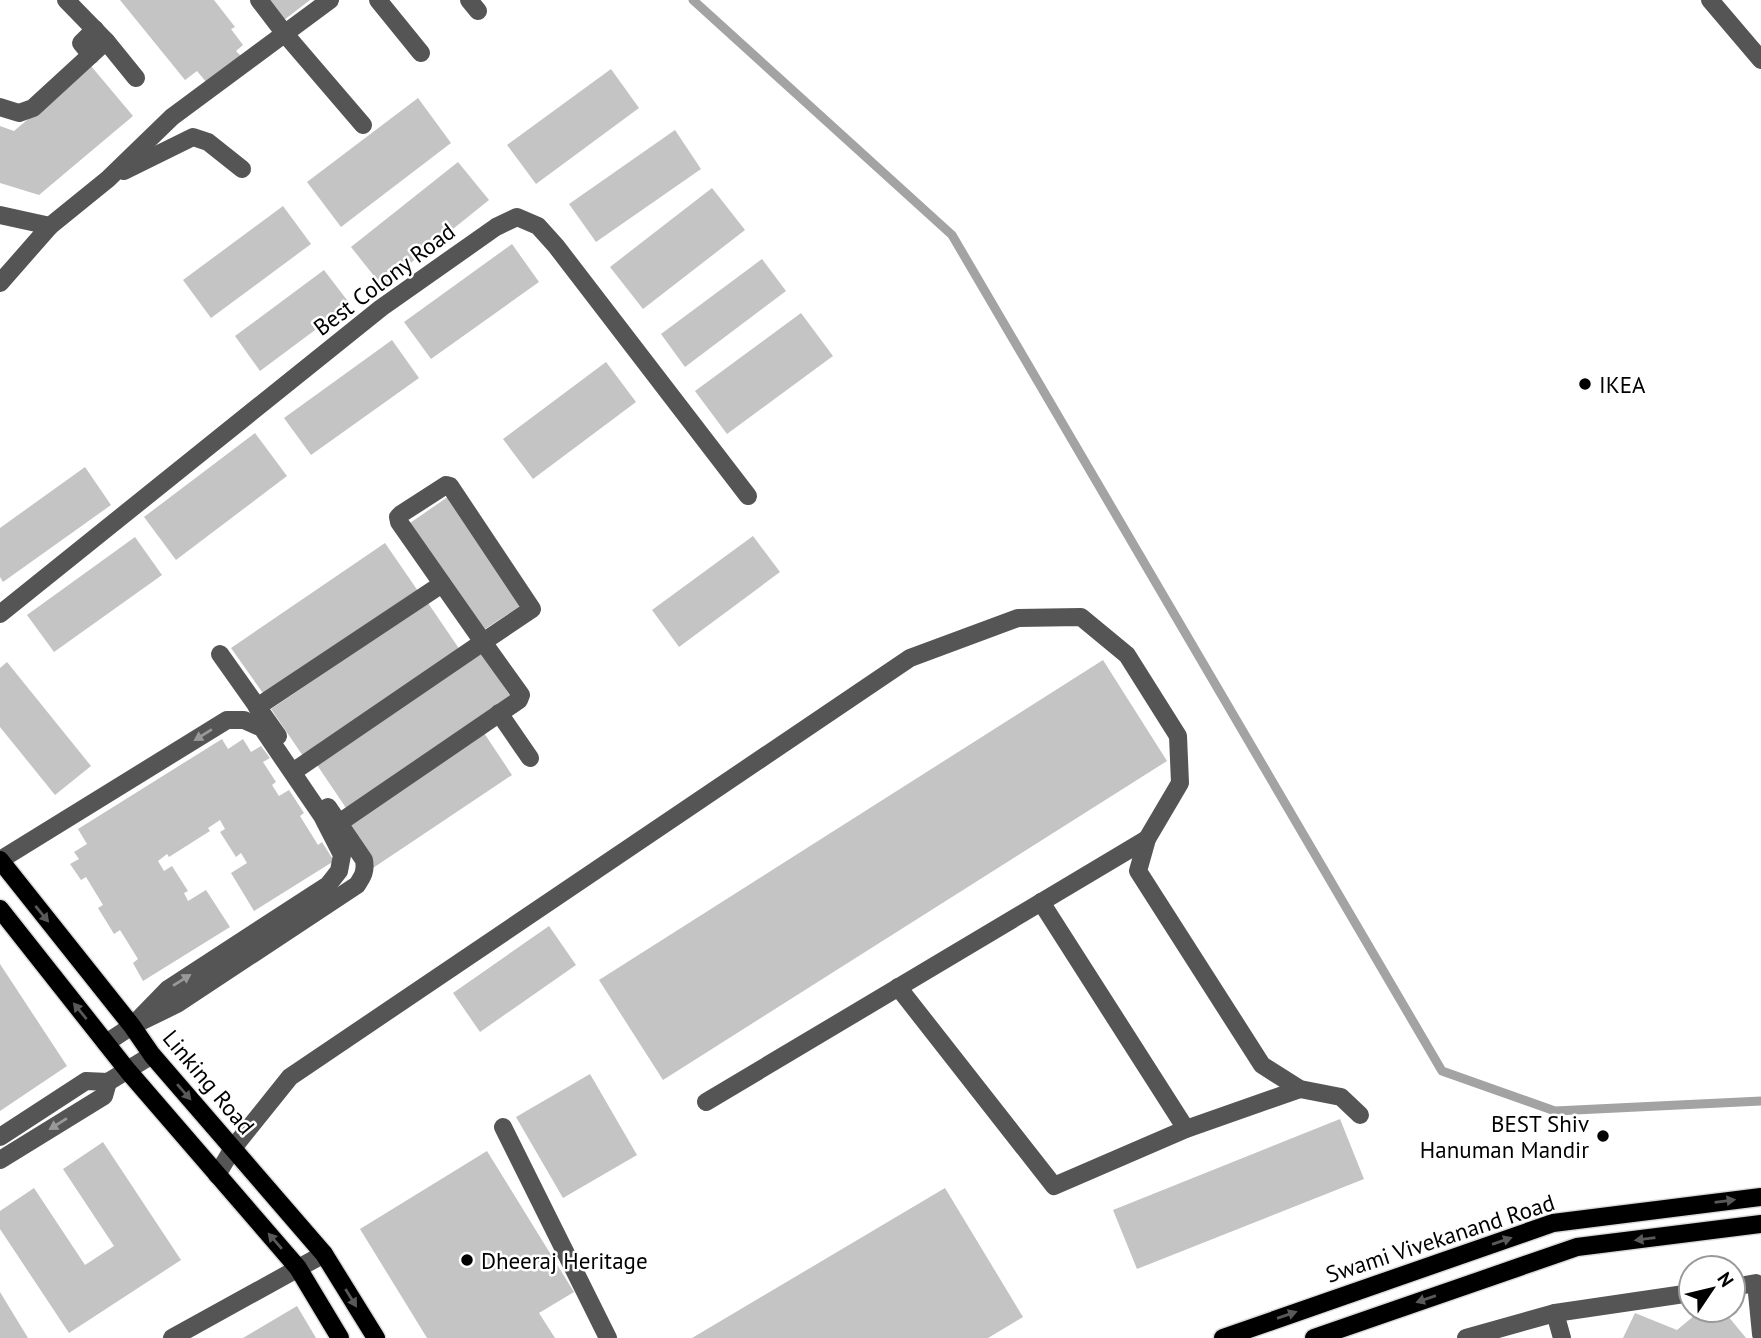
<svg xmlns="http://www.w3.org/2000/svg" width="1761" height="1338" font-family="'PT Sans',sans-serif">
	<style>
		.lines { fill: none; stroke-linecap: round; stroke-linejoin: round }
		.stream { stroke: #a3a3a3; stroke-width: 9 }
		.building { fill: #c4c4c4 }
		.major-casing { stroke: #dbdbdb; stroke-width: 21 }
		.minor { stroke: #555; stroke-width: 18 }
		.major { stroke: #000; stroke-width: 18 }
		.oneway { fill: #999 }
		.oneway2 { fill: #595959 }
		.poi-dot { fill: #000; stroke: #fff; stroke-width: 2.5 }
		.labels { text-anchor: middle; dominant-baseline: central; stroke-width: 5; stroke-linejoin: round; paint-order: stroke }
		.street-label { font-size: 23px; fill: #000; stroke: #fff }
		.poi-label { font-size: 23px; fill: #000; stroke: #fff; text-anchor: start }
	</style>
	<rect width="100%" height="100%" fill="#fff"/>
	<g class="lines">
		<path class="stream" d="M693,0L952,235L1442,1071L1555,1111L1761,1101"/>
	</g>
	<g class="building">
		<path d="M120,0H214L235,27L231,29L243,45L236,51L241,56L207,83L197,71L185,80Z"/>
		<path d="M268,0H310L284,20Z"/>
		<path d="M91,66L133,116L39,195L0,183V126L14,131Z"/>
		<path d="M611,69L639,108L536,184L507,145Z"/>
		<path d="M418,98L451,143L341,227L307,182Z"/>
		<path d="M675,130L701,169L596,242L569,204Z"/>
		<path d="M458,162L489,200L382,286L351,247Z"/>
		<path d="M712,188L745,230L643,309L610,267Z"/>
		<path d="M283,206L311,244L211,318L183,280Z"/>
		<path d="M512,244L539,282L431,359L404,322Z"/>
		<path d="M762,259L786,291L685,367L661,334Z"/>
		<path d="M324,270L350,304L260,371L235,336Z"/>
		<path d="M801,313L833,356L727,434L695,391Z"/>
		<path d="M392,340L419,378L311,455L284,418Z"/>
		<path d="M606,362L636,402L533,479L503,439Z"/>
		<path d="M255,433L287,476L176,560L144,517Z"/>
		<path d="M85,467L111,505L3,582L0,577V528Z"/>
		<path d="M452,494L525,603L482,631L410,523Z"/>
		<path d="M753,536L780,572L679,647L652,610Z"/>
		<path d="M135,537L162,575L54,652L27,615Z"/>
		<path d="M385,543L418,591L265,696L231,648Z"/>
		<path d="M428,603L460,650L303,756L271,709Z"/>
		<path d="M480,652L511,697L346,808L315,762Z"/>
		<path d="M1103,660L1167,761L663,1080L599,980Z"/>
		<path d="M7,662L91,766L55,795L0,727V668Z"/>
		<path d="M484,733L512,775L373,868L345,826Z"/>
		<path d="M222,739L228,749L243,739L251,752L261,746L270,758L263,762L276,782L272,785L279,796L289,790L304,813L300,816L318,845L322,842L334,861L254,911L231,873L247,863L241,853L236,857L220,832L225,829L220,820L208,828L210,831L169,857L167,854L158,861L164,871L172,866L188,891L184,893L188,901L206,890L230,927L143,981L133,963L138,959L120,930L114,934L98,908L103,905L86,877L81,880L70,864L79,859L74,852L87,844L78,829Z"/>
		<path d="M549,926L576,965L480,1032L453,993Z"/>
		<path d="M0,964L67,1066L0,1111Z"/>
		<path d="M590,1074L637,1155L563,1198L516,1117Z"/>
		<path d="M1340,1119L1364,1179L1137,1269L1113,1210Z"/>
		<path d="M103,1142L181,1260L69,1333L0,1229V1211L34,1188L85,1265L114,1246L63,1169Z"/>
		<path d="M487,1151L574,1292L539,1313L555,1338H427L360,1229Z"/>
		<path d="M945,1188L1023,1317L988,1338H692Z"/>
		<path d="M0,1292L28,1338H0Z"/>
		<path d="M297,1306L316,1338H243Z"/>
		<path d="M1701,1310H1723L1746,1338H1623L1635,1313L1677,1330Z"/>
	</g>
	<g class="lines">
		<defs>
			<g id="major">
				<path d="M0,860L132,1026L152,1055L324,1254L376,1338"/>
				<path d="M0,909L128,1071L298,1268L340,1338"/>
				<path d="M1223,1338L1553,1223L1761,1197"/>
				<path d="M1314,1338L1577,1247L1761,1224"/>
			</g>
		</defs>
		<use href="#major" class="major-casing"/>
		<g class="minor">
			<path d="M66,0L106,41L136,78"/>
			<path d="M259,0L285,34L363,125"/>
			<path d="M378,0L421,53"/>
			<path d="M469,0L478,11"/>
			<path d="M1710,0L1761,60"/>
			<path d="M91,55L81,43L95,29"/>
			<path d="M0,107L19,113L33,108L106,41"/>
			<path d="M124,171L193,137L208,142L242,169"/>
			<path d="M0,215L50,226L108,179L172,117L330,0"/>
			<path d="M0,283L50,226"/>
			<path d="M446,485L450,486L532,609L483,642L399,522L398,517L401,514Z"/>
			<path d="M0,614L381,308L496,227L517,217L538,226L556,246L748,496"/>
			<path d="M220,654L278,736"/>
			<path d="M257,707L442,584"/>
			<path d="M499,713L530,758"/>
			<path d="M300,767L483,642L521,695L519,700L339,823"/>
			<path d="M0,860L227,720H244L262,728L322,816L342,855L339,871L328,885L168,989L132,1026"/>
			<path d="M1041,902L1186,1129"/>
			<path d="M898,987L1054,1186L1186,1129L1300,1089"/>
			<path d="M106,1043L132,1026L177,1004L357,885C363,876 366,871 364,860L328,807"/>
			<path d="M706,1102L1147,839"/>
			<path d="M503,1127L608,1338"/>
			<path d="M0,1137L86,1081L108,1082L152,1055"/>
			<path d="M0,1160L104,1096L108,1082"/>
			<path d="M217,1175L233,1148L290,1077L910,658L1018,618L1081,617L1127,655L1178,736L1180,783L1147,839L1138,871L1262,1065L1300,1089L1341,1097L1360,1115"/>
			<path d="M1733,1287L1756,1283L1761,1334"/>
			<path d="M1555,1313L1562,1338"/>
			<path d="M172,1338L324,1254"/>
			<path d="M1466,1338L1555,1313L1691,1293"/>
		</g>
		<use href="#major" class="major"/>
	</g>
	<defs><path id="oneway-solid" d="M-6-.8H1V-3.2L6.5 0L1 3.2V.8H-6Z" transform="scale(1.75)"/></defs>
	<g class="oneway">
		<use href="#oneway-solid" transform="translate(203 735) rotate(148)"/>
		<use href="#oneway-solid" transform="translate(182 980) rotate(-32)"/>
		<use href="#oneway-solid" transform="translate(58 1124) rotate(148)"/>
	</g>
	<g class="oneway2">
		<use href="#oneway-solid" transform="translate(42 914) rotate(51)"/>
		<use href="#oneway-solid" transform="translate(80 1011) rotate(-129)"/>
		<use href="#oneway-solid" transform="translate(184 1092) rotate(49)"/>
		<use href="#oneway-solid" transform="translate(1725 1201) rotate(-7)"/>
		<use href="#oneway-solid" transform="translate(1645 1239) rotate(173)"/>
		<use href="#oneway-solid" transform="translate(275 1241) rotate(-131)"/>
		<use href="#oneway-solid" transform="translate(1502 1241) rotate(-19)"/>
		<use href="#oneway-solid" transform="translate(351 1298) rotate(58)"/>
		<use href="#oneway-solid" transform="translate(1426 1299) rotate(161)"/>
		<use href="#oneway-solid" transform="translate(1287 1315) rotate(-19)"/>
	</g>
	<g class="poi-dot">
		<circle cx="1585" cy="384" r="7"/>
		<circle cx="1603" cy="1136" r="7"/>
		<circle cx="467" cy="1260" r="7"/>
	</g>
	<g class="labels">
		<g class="street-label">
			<text transform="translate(384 279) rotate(-37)">Best Colony Road</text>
			<text transform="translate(209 1082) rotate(50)">Linking Road</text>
			<text transform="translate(1440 1238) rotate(-18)">Swami Vivekanand Road</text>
		</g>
		<g class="poi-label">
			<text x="1599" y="384">IKEA</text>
			<text x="1589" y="1123" text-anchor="end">BEST Shiv<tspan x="1589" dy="26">Hanuman Mandir</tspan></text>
			<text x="481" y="1260">Dheeraj Heritage</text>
		</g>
	</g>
	<g transform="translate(1712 1289) rotate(55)"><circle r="33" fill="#ffffff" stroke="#999999" stroke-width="2"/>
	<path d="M0-5L12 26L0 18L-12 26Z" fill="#000000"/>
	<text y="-10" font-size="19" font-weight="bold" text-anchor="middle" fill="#000000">N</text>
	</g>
</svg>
